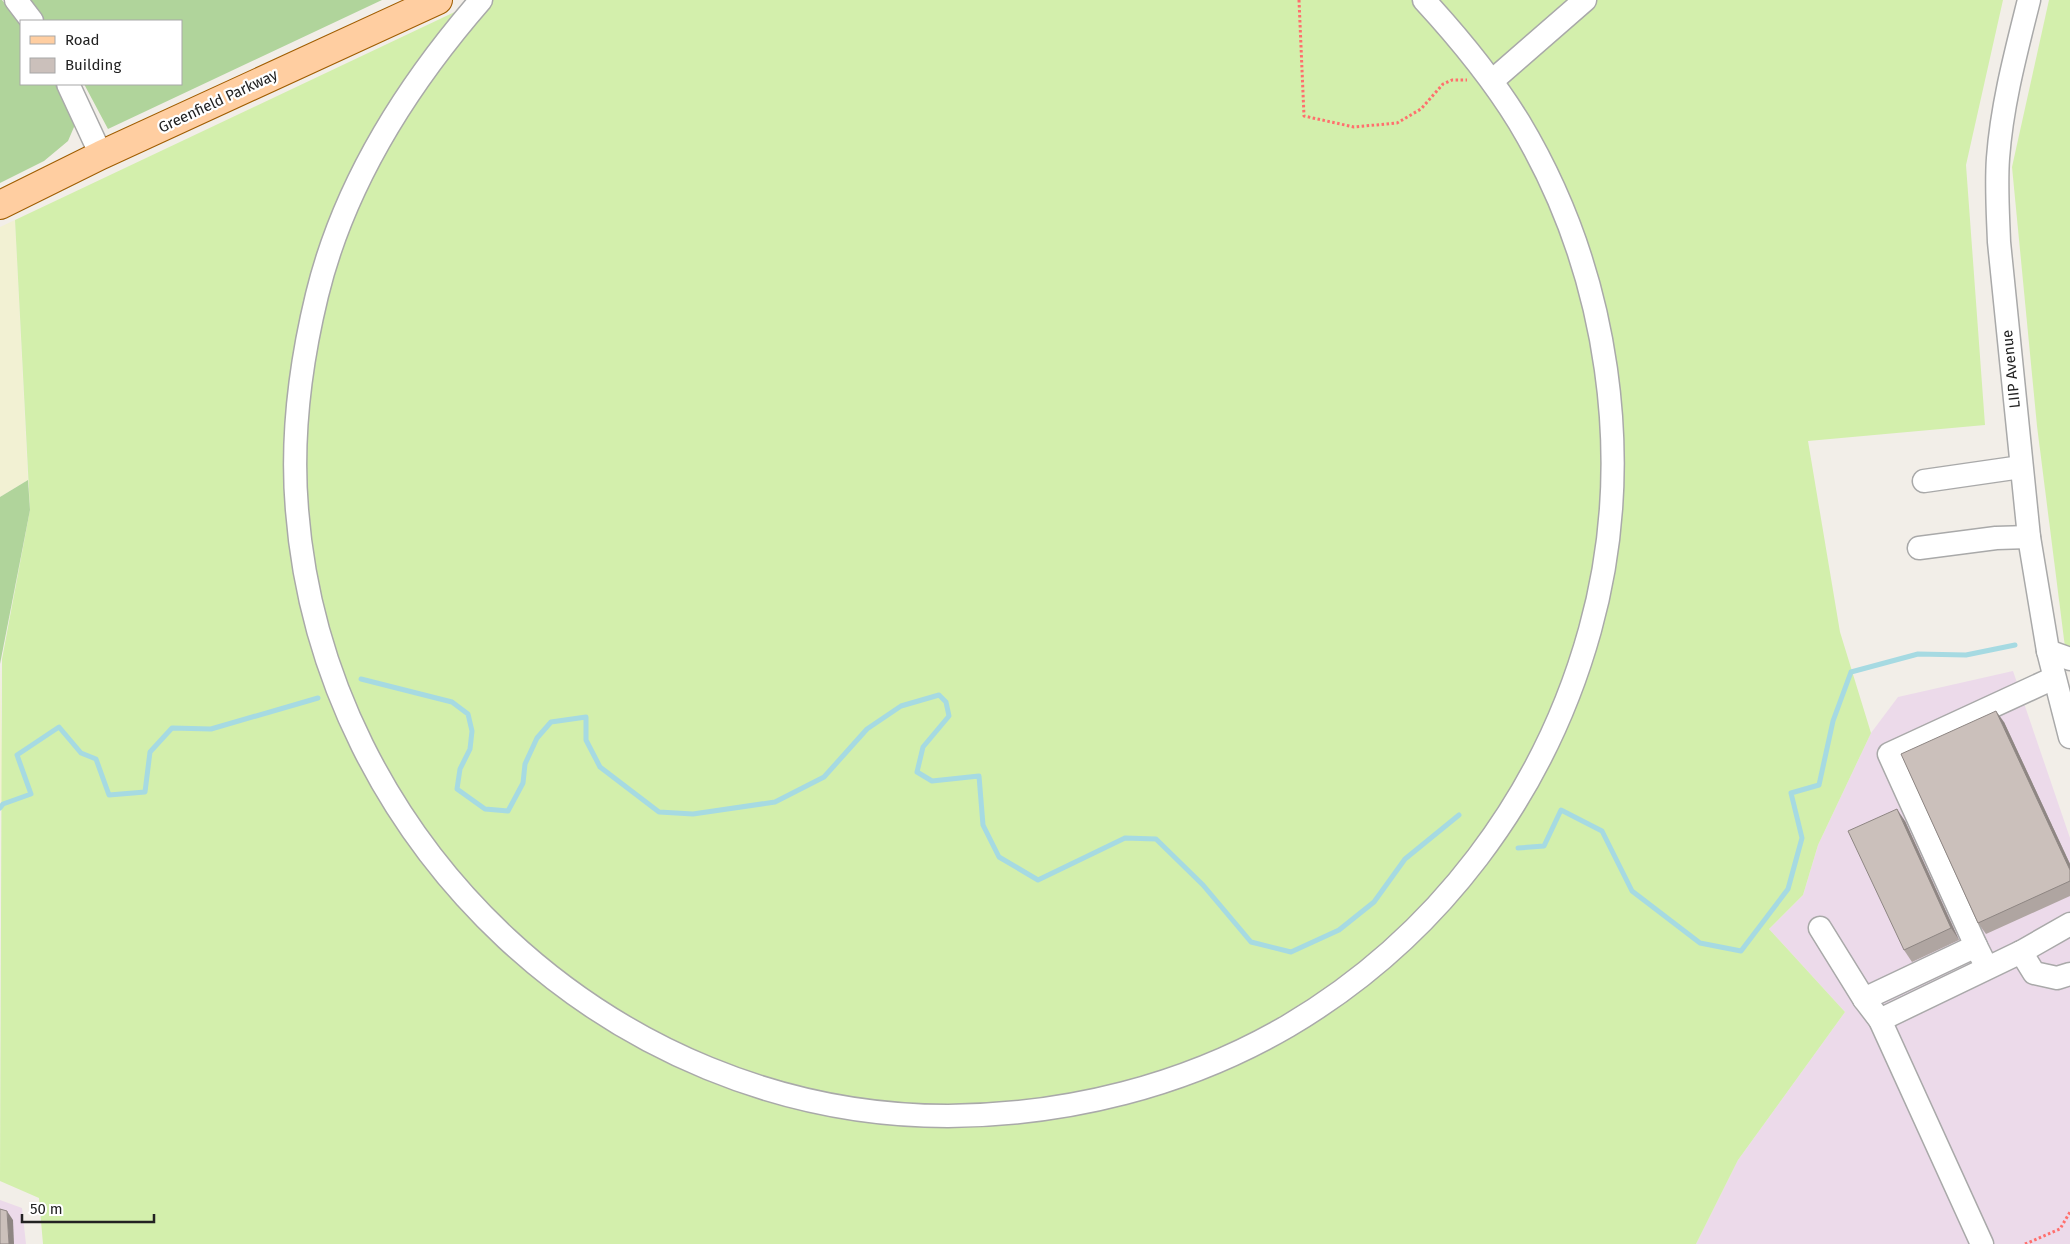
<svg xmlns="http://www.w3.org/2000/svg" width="2070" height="1244" font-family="'Fira Sans',sans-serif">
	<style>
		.industrial { fill: #ecdaea }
		.farmland { fill: #f2f1d3 }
		.grass { fill: #d3efac }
		.forest { fill: #b0d49b }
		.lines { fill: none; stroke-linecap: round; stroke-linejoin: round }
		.stream { stroke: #a6dae2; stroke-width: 5 }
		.minor-casing { stroke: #a9a9a9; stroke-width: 25 }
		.major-casing { stroke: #a05d00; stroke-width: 30 }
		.path { stroke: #ff6f6d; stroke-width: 3; stroke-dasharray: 2.5 2.5; stroke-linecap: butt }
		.minor { stroke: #fff; stroke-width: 22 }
		.major { stroke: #ffcea1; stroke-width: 28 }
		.wall { fill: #afa5a1 }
		.shaded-wall { fill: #8e8683 }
		.building { fill: #cbc0bb; stroke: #8e8683 }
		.labels { text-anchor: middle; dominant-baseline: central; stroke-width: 4.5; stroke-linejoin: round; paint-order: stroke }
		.street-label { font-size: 15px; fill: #222; stroke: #fff }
	</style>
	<rect width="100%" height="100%" fill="#f2eee8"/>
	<g class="industrial">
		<path d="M2013,671L2070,838V1244H1696L1738,1160L1845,1012L1769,929L1803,895L1818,845L1871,733L1898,697Z"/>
		<path d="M0,1200L22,1208L26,1244H0Z"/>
	</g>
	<g class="farmland">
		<path d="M15,220L28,480L0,497V227Z"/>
		<path d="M0,664L3,804L0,808Z"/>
	</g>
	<g class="grass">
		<path d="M480,0H2003L1966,165L1985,425L1808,441L1840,632L1871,733L1818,845L1803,895L1769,929L1845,1012L1738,1160L1696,1244H43L39,1198L0,1181L2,659L30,510L15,220Z"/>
		<path d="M2049,0H2070V657L2066,655L2037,426L2012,167Z"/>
	</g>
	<g class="forest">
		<path d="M0,0H2L21,24V84H58L77,120L68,141L44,161L0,183Z"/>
		<path d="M29,0H382L108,129L84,84H181V21H45Z"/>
		<path d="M28,480L30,510L0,664V497Z"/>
	</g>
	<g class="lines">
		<g class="stream">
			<path d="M361,679L452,702L468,714L472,731L470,749L460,769L457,789L485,809L508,811L523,783L525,764L537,738L551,722L586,717V740L600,767L659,812L693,814L775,802L824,777L867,729L901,706L939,695L946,702L949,716L923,747L917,772L932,781L979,776L983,825L999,857L1038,880L1125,838L1156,839L1203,885L1251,942L1291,952L1339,930L1374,902L1405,859L1459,815"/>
			<path d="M0,808L3,804L31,794L17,755L59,727L81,753L96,759L109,795L145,792L150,752L172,728L211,729L318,698"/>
			<path d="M1518,848L1544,846L1561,810L1602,831L1632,891L1700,943L1741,951L1788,889L1802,838L1791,793L1819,785L1833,721L1851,672L1918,654L1966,655L2015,645"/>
		</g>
		<defs>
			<g id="minor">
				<path d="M16,0L32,21"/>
				<path d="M481,0C407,85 344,184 317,295C300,365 291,439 297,510C323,844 612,1116 948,1116C1067,1115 1185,1086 1288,1026C1437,938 1544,796 1590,630C1637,461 1609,272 1519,122C1492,78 1459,38 1424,0"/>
				<path d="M2029,0C2016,52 2002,104 1998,158C1996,186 1998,214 1999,242L2029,537L2048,651L2070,737"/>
				<path d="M1492,81L1585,0"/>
				<path d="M68,84L101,155"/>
				<path d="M1924,481L2021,467"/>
				<path d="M1919,548L1996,538L2029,537"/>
				<path d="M2048,651L2070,659"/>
				<path d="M1820,928L1864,999L1880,1020L1982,1244"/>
				<path d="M1976,946L1889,754L2054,678"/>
				<path d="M2021,952L2034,973L2057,978L2070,974"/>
				<path d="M1864,999L1976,946L1982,958"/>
				<path d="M1880,1020L2021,952L2070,924"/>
			</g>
			<path id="major" d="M0,205L101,155L438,0"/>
		</defs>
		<use href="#minor" class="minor-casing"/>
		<use href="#major" class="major-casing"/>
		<g class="path">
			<path d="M1299,0L1304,116L1354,127L1397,123L1421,109L1443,84L1452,80H1467"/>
			<path d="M2025,1244L2060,1229L2070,1212"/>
		</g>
		<use href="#minor" class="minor"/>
		<use href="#major" class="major"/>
	</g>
	<g class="wall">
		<path d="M2004,722L2070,864V896L1986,934L1978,923Z"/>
		<path d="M1905,821L1959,940L1912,962L1904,950Z"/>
	</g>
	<g class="shaded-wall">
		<path d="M1996,711L2004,722L2070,864V870Z"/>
		<path d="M1897,809L1905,821L1959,940L1951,928Z"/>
		<path d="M7,1211L13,1220L14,1244H9Z"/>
	</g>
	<g class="building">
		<path d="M1996,711L2070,870V881L1978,923L1901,754Z"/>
		<path d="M1897,809L1951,928L1904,950L1848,831Z"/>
		<path d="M0,1209L7,1211L9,1244H0Z"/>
	</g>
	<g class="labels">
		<g class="street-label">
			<text transform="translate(218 101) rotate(-25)">Greenfield Parkway</text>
			<text transform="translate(2011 369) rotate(-96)">LIIP Avenue</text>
		</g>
	</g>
	<rect x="20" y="20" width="162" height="65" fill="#ffffff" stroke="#a7a7a7"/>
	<rect x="30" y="36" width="25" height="8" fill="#ffcea1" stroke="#a7a7a7"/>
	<text x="65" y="45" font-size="15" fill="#222222">Road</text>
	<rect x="30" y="58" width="25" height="15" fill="#cbc0bb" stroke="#a7a7a7"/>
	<text x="65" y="70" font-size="15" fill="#222222">Building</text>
	<path d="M22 1214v8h132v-8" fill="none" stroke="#222222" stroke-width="2.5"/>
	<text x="30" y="1214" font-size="15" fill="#222222" stroke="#ffffff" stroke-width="4" paint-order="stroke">50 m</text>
</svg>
